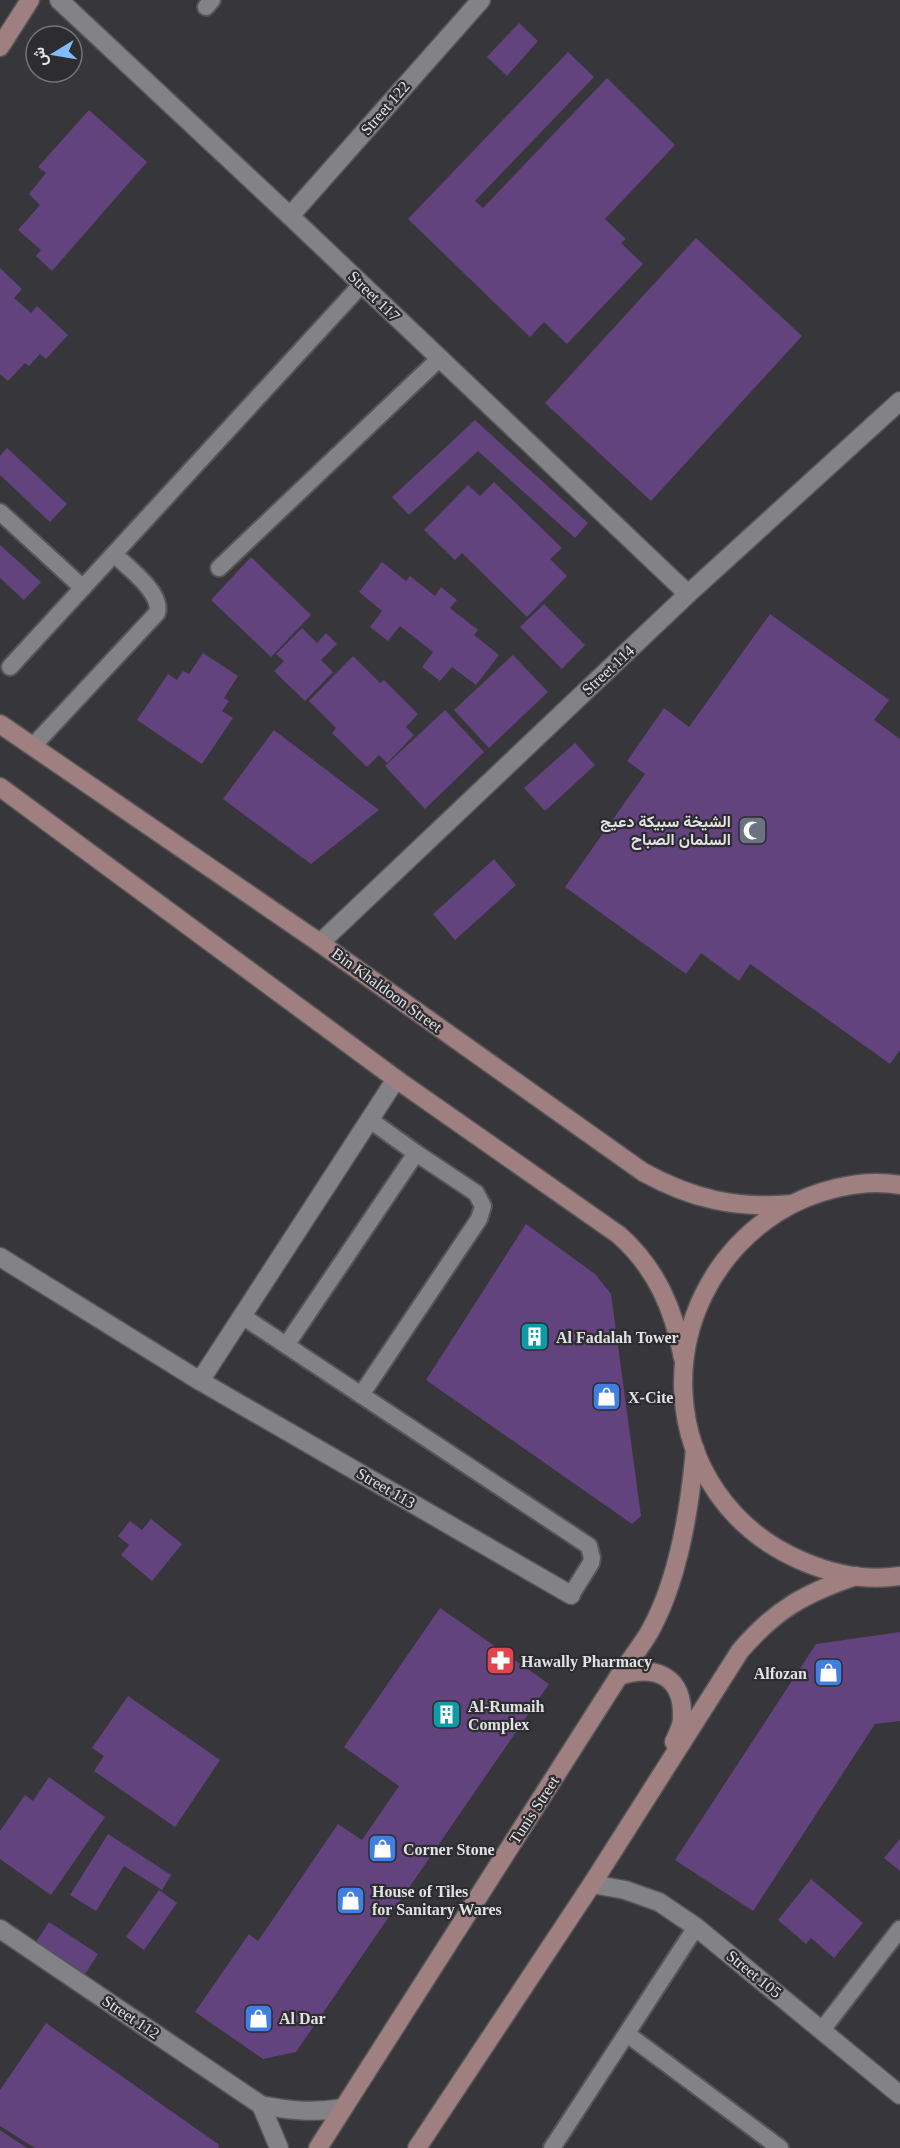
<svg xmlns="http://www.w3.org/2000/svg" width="900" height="2148" font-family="'Times New Roman',Vazirmatn,serif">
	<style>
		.building { fill: #62437e }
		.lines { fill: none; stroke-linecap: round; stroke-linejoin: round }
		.lane-casing { stroke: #555558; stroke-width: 20 }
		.street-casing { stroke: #555558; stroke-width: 21 }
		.secondary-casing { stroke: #555558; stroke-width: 21 }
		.lane { stroke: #838387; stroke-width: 16 }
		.street { stroke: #838387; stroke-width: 18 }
		.secondary { stroke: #a07f81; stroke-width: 18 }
		.labels { text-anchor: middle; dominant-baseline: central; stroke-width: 4.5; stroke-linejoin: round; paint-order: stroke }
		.street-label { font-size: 16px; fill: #e2e2e4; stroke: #2d2c30 }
		.poi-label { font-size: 16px; font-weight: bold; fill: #e2e2e4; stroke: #2d2c30; text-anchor: start }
	</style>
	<rect width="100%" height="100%" fill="#37363a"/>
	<g class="building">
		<path d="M519,23L538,41L507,76L487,57Z"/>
		<path d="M568,52L594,77L475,201L483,208L607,78L675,145L605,219L626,239L621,243L643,264L567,344L544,322L530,337L408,219Z"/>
		<path d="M89,110L147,162L52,271L36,256L41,250L18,230L40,205L29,194L46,173L38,167Z"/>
		<path d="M696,238L802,336L651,501L545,403Z"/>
		<path d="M0,268L22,289L14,298L31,313L37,306L68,335L46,359L40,354L29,366L25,363L8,381L0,374Z"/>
		<path d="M475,420L588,523L575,538L478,451L409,515L392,497Z"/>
		<path d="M7,448L67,504L50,522L0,475V456Z"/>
		<path d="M494,482L562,548L550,559L567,576L527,617L462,553L455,560L424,530L468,485L480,496Z"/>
		<path d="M0,545L41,582L24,600L0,578Z"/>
		<path d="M251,557L311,615L271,657L211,600Z"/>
		<path d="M382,562L406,581L410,576L435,596L441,587L457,600L450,608L478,630L474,635L499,655L476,685L452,667L440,681L422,667L433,652L400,626L388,641L370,627L382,611L359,592Z"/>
		<path d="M544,604L585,645L562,669L520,627Z"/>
		<path d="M770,614L889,700L874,720L900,739V1050L890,1064L750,964L739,981L701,953L686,974L565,887L645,774L627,761L664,708L689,727Z"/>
		<path d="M302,628L317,643L326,633L337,644L321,660L333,672L305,701L274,671L284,661L276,654Z"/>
		<path d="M203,653L238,676L224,698L229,701L222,711L233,718L202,764L137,720L168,674L177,680L183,671L189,674Z"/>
		<path d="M513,655L548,692L489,748L454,710Z"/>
		<path d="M353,656L380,683L384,680L418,714L406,727L414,735L387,763L379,755L367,767L332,733L336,728L309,701Z"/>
		<path d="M445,710L484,752L425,809L385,766Z"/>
		<path d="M274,730L379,810L311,864L223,799Z"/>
		<path d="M575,743L595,765L545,811L524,788Z"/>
		<path d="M494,859L516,885L455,940L433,914Z"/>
		<path d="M526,1224L595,1274L611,1294L641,1516L632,1524L426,1380Z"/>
		<path d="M151,1519L182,1544L152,1581L121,1555L129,1545L118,1536L130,1521L142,1530Z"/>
		<path d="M440,1608L549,1684L296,2052L263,2059L195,2012L249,1934L258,1941L338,1824L362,1840L399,1786L344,1747Z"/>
		<path d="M900,1632V1721L875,1724L753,1911L675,1860L816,1644Z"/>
		<path d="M128,1696L220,1760L175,1827L94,1771L104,1756L92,1748Z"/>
		<path d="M49,1777L105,1817L51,1895L0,1859V1831L25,1795L33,1801Z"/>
		<path d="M108,1834L171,1875L162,1890L124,1866L96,1911L70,1895Z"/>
		<path d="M900,1839V1871L884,1858Z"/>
		<path d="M811,1879L863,1923L834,1958L811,1938L806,1944L778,1920Z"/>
		<path d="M159,1890L177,1903L144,1950L126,1937Z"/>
		<path d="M49,1922L98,1954L85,1974L36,1942Z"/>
		<path d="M46,2023L218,2144L219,2148H35L0,2126V2090Z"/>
		<path d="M0,2130L27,2148H0Z"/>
	</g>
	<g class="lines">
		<defs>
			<g id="lane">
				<path d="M206,7L212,0"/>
				<path d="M0,512L83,588"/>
				<path d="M219,568L440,358"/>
				<path d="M10,667L362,284"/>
				<path d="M33,746L157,613C163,593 127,567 114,554"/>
				<path d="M242,1316L589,1546L592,1558L591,1563L571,1595"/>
				<path d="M287,1344L416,1153"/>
				<path d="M361,1395L479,1219L483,1206L476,1193L416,1153L370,1120"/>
				<path d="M822,2030L900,1929"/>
				<path d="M627,2034L780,2148"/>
				<path d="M552,2148L696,1927"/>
			</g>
			<g id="street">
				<path d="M59,0L290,216L688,594"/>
				<path d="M290,216L481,0"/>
				<path d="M320,943L688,594L900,401"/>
				<path d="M0,1257L200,1381L571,1595"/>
				<path d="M200,1381L396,1079"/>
				<path d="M592,1884L625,1890L659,1902L696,1927L900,2095"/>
				<path d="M0,1929L261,2105C292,2111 312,2113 343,2108"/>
				<path d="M261,2105L279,2148"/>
			</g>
			<g id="secondary">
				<path d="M0,47L30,0"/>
				<path d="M0,724L320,943L643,1172C692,1199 736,1209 792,1204"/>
				<path d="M0,787L396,1079L619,1235C657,1269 674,1310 683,1358"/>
				<path d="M900,1185C860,1178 812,1191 778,1212C643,1299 653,1497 802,1561C832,1574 867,1581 900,1576"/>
				<path d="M619,1676C656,1664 684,1676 682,1719C682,1726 677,1735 674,1742"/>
				<path d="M318,2148L619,1676C629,1661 641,1647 650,1631C679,1579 690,1507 695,1449"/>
				<path d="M417,2148L592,1884L740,1651C775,1610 805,1593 856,1576"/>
			</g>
		</defs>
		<use href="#lane" class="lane-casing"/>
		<use href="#street" class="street-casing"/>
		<use href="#secondary" class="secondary-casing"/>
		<use href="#lane" class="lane"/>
		<use href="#street" class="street"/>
		<use href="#secondary" class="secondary"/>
	</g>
	<defs>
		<symbol id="mosque-square" viewBox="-11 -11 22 22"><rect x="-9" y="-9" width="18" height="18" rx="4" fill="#6b7280" stroke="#2d2c30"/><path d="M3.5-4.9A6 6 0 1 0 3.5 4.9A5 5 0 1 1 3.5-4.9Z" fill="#fff"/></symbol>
		<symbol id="building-square" viewBox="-11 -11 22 22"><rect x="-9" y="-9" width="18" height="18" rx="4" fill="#0f9aa8" stroke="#2d2c30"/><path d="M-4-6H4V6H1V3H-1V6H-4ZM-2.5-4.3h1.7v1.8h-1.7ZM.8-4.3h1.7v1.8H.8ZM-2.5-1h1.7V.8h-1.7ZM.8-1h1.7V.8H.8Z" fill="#fff"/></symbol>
		<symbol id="shop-square" viewBox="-11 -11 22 22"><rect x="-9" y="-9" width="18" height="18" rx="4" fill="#3f7fe0" stroke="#2d2c30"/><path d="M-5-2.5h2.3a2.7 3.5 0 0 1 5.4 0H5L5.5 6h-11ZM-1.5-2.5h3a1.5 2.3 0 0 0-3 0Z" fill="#fff"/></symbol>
		<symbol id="pharmacy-square" viewBox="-11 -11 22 22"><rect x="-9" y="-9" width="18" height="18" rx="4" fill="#e0444e" stroke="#2d2c30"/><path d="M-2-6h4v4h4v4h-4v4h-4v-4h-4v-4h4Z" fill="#fff"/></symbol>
	</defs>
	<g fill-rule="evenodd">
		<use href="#mosque-square" x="736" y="814" width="33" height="33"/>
		<use href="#building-square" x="518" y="1320" width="33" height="33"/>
		<use href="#shop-square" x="590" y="1380" width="33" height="33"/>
		<use href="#pharmacy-square" x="484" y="1644" width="33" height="33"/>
		<use href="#shop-square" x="812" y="1656" width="33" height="33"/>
		<use href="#building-square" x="430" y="1698" width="33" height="33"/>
		<use href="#shop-square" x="366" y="1832" width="33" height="33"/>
		<use href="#shop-square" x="334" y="1884" width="33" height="33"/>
		<use href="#shop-square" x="242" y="2002" width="33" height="33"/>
	</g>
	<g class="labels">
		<g class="street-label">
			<text transform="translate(385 108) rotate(-49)">Street 122</text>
			<text transform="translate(374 296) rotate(44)">Street 117</text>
			<text transform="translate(608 670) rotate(-43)">Street 114</text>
			<text transform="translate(387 990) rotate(36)">Bin Khaldoon Street</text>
			<text transform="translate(386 1488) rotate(30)">Street 113</text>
			<text transform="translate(534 1810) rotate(-57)">Tunis Street</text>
			<text transform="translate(754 1974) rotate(39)">Street 105</text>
			<text transform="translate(131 2017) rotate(34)">Street 112</text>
		</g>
		<g class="poi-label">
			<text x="731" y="821" text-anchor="end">الشيخة سبيكة دعيج<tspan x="731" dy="18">السلمان الصباح</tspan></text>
			<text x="556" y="1337">Al Fadalah Tower</text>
			<text x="628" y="1397">X-Cite</text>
			<text x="521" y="1661">Hawally Pharmacy</text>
			<text x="807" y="1673" text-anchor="end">Alfozan</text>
			<text x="468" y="1706">Al-Rumaih<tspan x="468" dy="18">Complex</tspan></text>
			<text x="403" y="1849">Corner Stone</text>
			<text x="372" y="1891">House of Tiles<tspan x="372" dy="18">for Sanitary Wares</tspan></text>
			<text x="279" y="2018">Al Dar</text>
		</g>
	</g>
	<g transform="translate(54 54) rotate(259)"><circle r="28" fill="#2d2c30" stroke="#757578" stroke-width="1.5"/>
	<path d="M0-4.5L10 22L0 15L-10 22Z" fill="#7fbdf9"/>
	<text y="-9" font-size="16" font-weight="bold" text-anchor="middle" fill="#e2e2e4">ش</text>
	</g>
</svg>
